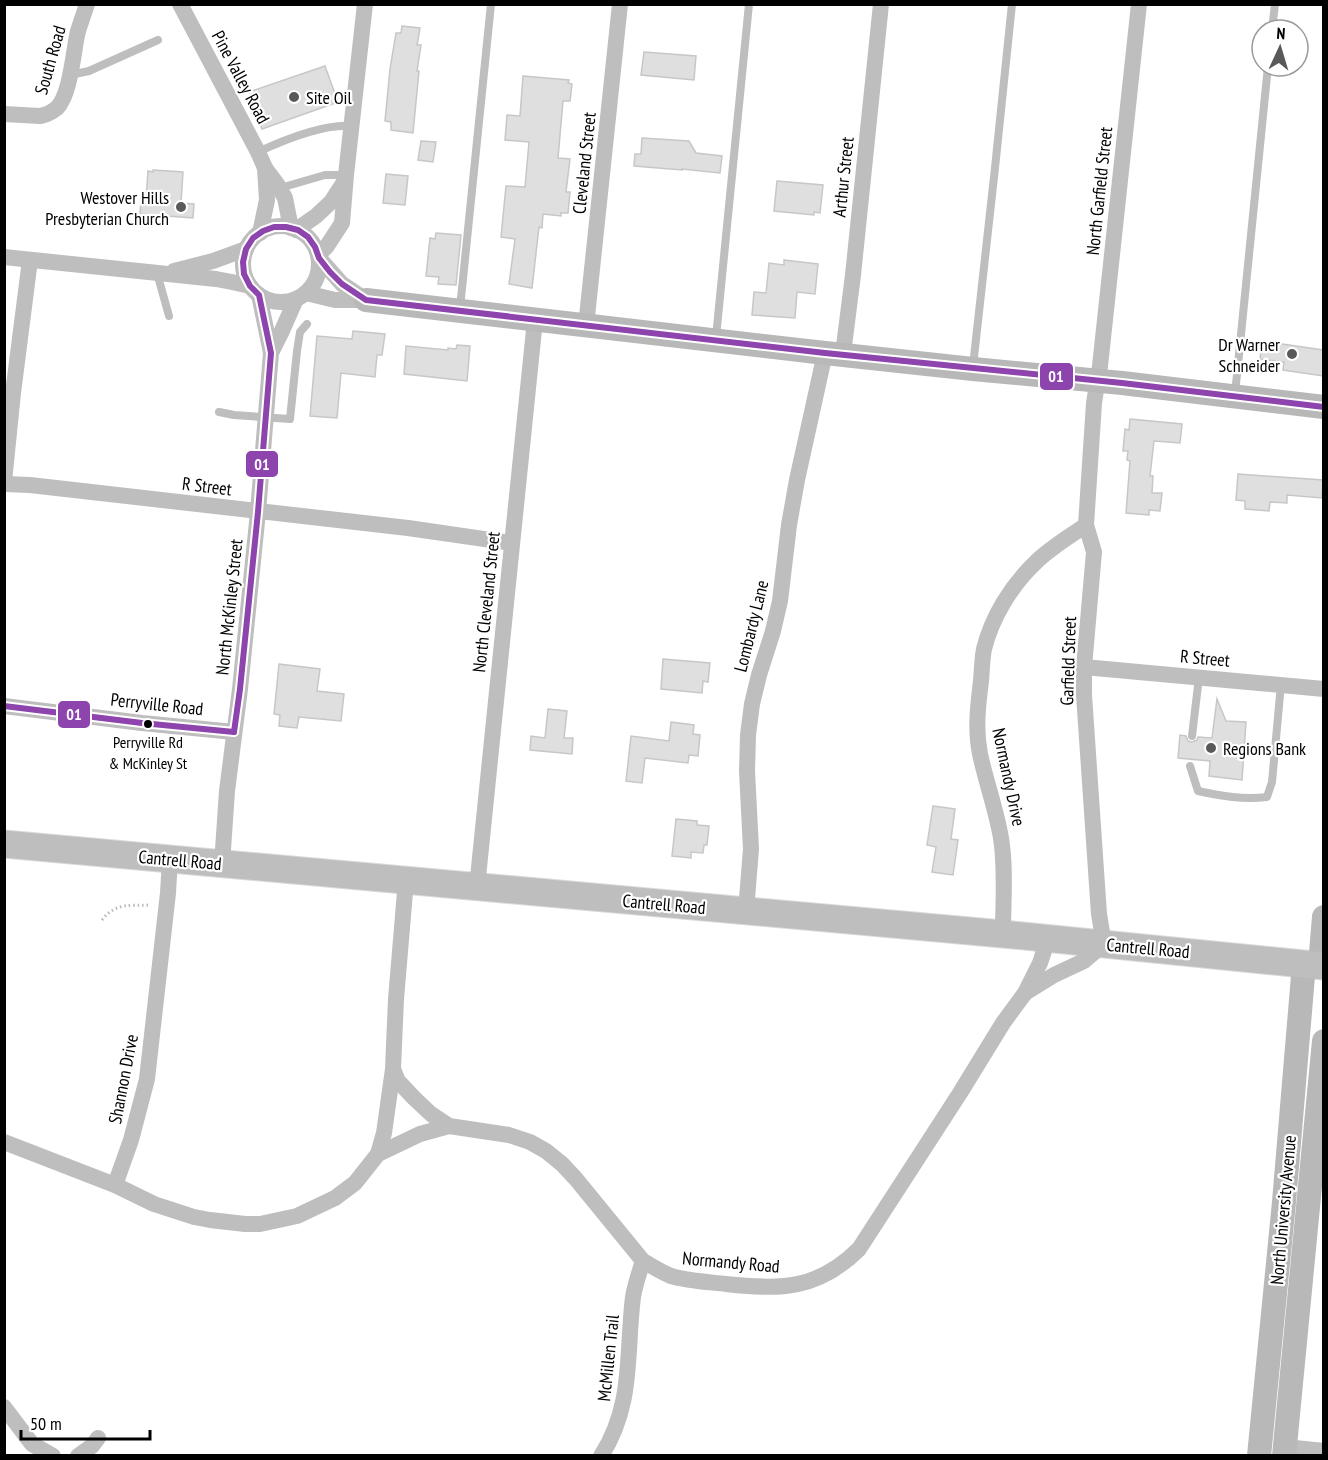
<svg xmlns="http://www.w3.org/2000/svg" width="1328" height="1460" font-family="'PT Sans Narrow',sans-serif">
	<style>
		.building { fill: #dfdfdf; stroke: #c7c7c7; stroke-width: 1.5 }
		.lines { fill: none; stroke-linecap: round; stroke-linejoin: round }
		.primary-casing { stroke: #dbdbdb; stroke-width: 29 }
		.path { stroke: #b9b9b9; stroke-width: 3; stroke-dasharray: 1.5 3; stroke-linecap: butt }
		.lane { stroke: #bebebe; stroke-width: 8 }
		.street { stroke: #bebebe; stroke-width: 16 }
		.secondary { stroke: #b8b8b8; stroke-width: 24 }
		.primary { stroke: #bebebe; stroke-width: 27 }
		.bus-1-casing { stroke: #fff; stroke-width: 10 }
		.bus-1 { stroke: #8e44ad; stroke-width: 6 }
		.poi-dot { fill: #595959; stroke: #fff; stroke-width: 2 }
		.bus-dot { fill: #000; stroke: #fff; stroke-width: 2 }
		.labels { text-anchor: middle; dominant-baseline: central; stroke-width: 4.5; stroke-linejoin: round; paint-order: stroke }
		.bus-label { font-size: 16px; fill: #000; stroke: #fff }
		.street-label { font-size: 18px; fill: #000; stroke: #fff }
		.poi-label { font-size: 18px; fill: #000; stroke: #fff; text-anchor: start }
		.line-badge { stroke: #fff; stroke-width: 2 }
		.badge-label { font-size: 16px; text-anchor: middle; font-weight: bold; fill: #fff }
	</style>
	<rect width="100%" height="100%" fill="#fff"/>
	<g class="building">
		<path d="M402,26L420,28L417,45H421L417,71H419L413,133L391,130V122L385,121L390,69L396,33H401Z"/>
		<path d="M644,52L696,56L694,80L641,75Z"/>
		<path d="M325,66L338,102L262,129L249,92Z"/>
		<path d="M523,76L569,80L568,83L572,84L570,101H563L558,158L570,159L566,192H570L568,213H561V216L543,214L542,228L539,227L532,288L509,284L515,239L501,237L506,186L525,187L529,142L505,140L507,115L520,116Z"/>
		<path d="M642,138L689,141L696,153L722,156L720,173L682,169V170L634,166L635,154H641Z"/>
		<path d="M421,141L436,142L433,162L418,160Z"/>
		<path d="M153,170L183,172L181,203L194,204L193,218L140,214L141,199H146L148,171L153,172Z"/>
		<path d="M386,174L408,176L405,205L383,203Z"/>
		<path d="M777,181L823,185L820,213L814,212V215L774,211Z"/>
		<path d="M436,233L461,235L456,285L438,284L439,277L426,276L430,238L435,239Z"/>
		<path d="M784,260L818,264L815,294L797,292L795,318L752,315L754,292L766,293L769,263L784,265Z"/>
		<path d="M353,331L385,334L382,355H377L375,377L341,373L337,418L310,416L317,336L352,339Z"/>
		<path d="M1262,341L1323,350V376L1283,370L1284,362L1260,359Z"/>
		<path d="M457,345L470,346L467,381L404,374L406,346L448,350V348L456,349Z"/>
		<path d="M1130,419L1182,424L1180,443L1154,441L1150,476H1153L1152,493H1162L1160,511L1149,510V515L1126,513L1130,461L1127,460L1128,451H1123L1125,429L1129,430Z"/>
		<path d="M1238,474L1323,480L1322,498L1287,495V503L1270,502L1269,511L1245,509V501L1236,500Z"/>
		<path d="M663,659L710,663L708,682L703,681L702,693L661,689Z"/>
		<path d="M279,664L320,669L317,691L344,694L341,721L299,717L297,728L279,726L280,715L274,714Z"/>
		<path d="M1217,699L1226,721L1246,722L1242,780L1209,776L1210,761L1178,758L1180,735L1186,736L1188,741L1192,742L1197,740L1198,737L1212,738Z"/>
		<path d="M548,709L567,711L564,738H573L572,754L530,750L531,736L545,738Z"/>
		<path d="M671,722L694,725L693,734L700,735L698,756L689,755L688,763L645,758L642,783L626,781L631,736L669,741Z"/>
		<path d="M933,806L955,809L951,839L958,840L953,875L932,872L936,847L927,845Z"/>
		<path d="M676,819L697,821V825L709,826L707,845H704L703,853L691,852V858L672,856Z"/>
	</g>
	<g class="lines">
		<defs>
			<path id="primary" d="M4,844L1003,934L1324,966"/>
		</defs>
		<use href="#primary" class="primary-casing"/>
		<path class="path" d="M102,920C116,902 130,906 151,905"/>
		<g class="lane">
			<path d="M1272,30L1275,4"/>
			<path d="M70,75L89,71L158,40"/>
			<path d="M258,152C284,140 323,124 351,126"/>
			<path d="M280,188L325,175H346"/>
			<path d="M157,273L169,316"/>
			<path d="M460,308L491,4"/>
			<path d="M716,337L749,4"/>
			<path d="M973,366L995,168L1012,4"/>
			<path d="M1235,394L1268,66"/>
			<path d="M219,412L234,415L290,419L297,351L300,332L307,324"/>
			<path d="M1192,736L1199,677"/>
			<path d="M1190,766L1198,791C1221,796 1244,800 1267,797L1272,782L1281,684"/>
		</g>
		<g class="street">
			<path d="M180,4L258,152L265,168L267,200L260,233"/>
			<path d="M4,114L40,116C46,115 52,112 57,108C71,93 73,52 78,31C81,22 84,13 87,4"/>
			<path d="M265,168L277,184L285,198L291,228"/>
			<circle cx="281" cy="264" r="38"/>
			<path d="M296,230L316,216L331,202L344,182"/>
			<path d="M318,255L327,246L342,223L346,175L365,4"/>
			<path d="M4,257L216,279L232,282L250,286"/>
			<path d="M319,258L342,284L366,300"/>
			<path d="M174,271L213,261L246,249"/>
			<path d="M306,293L335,300H366"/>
			<path d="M586,326L620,4"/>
			<path d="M271,353L281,333L296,299"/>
			<path d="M843,354L853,275L881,4"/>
			<path d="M4,482L13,393L30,260"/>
			<path d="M4,484L30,485L408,528L512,543"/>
			<path d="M1084,667L1324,689"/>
			<path d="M4,706L142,723L234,732"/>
			<path d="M222,864L227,791L240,689L258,512L271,353L259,295"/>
			<path d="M477,887L535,320"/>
			<path d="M746,911L751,849L747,771L748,735L752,704L759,675L773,631L780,601L789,525L797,480L825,353"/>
			<path d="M1003,934C1003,902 1006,870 1001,838C996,809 986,782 980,754C975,729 978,705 981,681C982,670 982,659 984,649C992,617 1011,586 1035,563C1050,548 1069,537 1086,525"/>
			<path d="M1025,993L1054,975L1084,961L1104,944L1099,914L1084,695V667L1094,552L1086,525L1094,403L1100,366L1139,4"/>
			<path d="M393,1069L398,1081L414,1098L431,1114L449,1126L509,1135L530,1142L546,1151L562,1164L576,1179L643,1261C652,1266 661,1272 671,1276C688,1281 709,1282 726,1284C780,1290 818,1290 859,1249L960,1093L1003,1023L1025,993L1040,963L1048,939"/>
			<path d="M4,1142L115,1185L154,1204L194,1217L210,1220L245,1224H260L297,1216L335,1198L355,1183L378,1154L384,1133L393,1069L396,999L406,880"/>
			<path d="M378,1154L420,1134L449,1126"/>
			<path d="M115,1185L131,1140L147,1079L168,893L170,859"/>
			<path d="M4,1407L32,1444L53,1456"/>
			<path d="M1285,1447L1324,1451"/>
			<path d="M78,1456L92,1446L98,1438"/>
			<path d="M601,1456C634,1405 626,1353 633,1297C635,1285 639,1273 643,1261"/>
		</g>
		<g class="secondary">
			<path d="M366,300L825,353L973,369L1122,383L1324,407"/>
			<path d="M1320,965L1324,917"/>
			<path d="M1259,1456L1284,1202L1304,964"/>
			<path d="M1284,1456L1324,1041"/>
		</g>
		<use href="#primary" class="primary"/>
		<defs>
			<g id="bus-1">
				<path d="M4,706L142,723L234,732"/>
				<path d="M234,732L240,689L258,512L271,353L259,295L250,286L244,274L243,262L246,249L253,238L263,231L274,227H286L298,230L308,237L315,247L319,258L330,272L342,284L366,300L825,353L1122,383L1324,407"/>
			</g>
		</defs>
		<use href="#bus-1" class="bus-1-casing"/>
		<use href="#bus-1" class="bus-1"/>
	</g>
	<g class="poi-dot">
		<circle cx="294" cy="97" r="6"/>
		<circle cx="181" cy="207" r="6"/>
		<circle cx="1292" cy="354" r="6"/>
		<circle cx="1211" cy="748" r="6"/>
	</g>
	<circle class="bus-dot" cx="148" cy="724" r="5"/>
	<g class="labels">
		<g class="bus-label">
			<text x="148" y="742">Perryville Rd<tspan x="148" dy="21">&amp; McKinley St</tspan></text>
		</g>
		<g class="street-label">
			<text transform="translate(50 60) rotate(-74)">South Road</text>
			<text transform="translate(241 77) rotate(62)">Pine Valley Road</text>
			<text transform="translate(584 163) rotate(-84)">Cleveland Street</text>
			<text transform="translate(843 177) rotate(-84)">Arthur Street</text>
			<text transform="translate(1099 191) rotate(-84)">North Garfield Street</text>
			<text transform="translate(207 486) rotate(7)">R Street</text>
			<text transform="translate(486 602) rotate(-84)">North Cleveland Street</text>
			<text transform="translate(229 607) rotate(-84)">North McKinley Street</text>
			<text transform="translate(751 626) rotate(-76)">Lombardy Lane</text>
			<text transform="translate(1205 658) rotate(5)">R Street</text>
			<text transform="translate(1068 661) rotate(-88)">Garfield Street</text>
			<text transform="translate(157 704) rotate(6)">Perryville Road</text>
			<text transform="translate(1009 777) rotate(78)">Normandy Drive</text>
			<text transform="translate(180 860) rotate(5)">Cantrell Road</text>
			<text transform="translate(664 904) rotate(5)">Cantrell Road</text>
			<text transform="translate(1148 948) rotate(5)">Cantrell Road</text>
			<text transform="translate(123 1079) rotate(-79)">Shannon Drive</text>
			<text transform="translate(1283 1210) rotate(-85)">North University Avenue</text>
			<text transform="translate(731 1262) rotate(5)">Normandy Road</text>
			<text transform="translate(608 1358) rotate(-84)">McMillen Trail</text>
		</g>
		<g class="poi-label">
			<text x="306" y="97">Site Oil</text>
			<text x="169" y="197" text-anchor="end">Westover Hills<tspan x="169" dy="21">Presbyterian Church</tspan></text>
			<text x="1280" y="344" text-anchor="end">Dr Warner<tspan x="1280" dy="21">Schneider</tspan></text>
			<text x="1223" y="748">Regions Bank</text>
		</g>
	</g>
	<g class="line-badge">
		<rect x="1039" y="362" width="35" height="29" rx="6" fill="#8e44ad"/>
		<rect x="245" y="450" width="34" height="28" rx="6" fill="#8e44ad"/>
		<rect x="57" y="700" width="34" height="29" rx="6" fill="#8e44ad"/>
	</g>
	<g class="badge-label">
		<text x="1056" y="382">01</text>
		<text x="262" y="470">01</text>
		<text x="74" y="720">01</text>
	</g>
	<rect width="1328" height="1460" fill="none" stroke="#000000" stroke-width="12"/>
	<g transform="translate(1280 48) rotate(4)"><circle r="28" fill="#ffffff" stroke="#999999" stroke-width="1.5"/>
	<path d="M0-4.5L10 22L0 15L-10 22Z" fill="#595959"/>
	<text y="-9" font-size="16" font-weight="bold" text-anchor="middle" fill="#000000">N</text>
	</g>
	<path d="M21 1430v9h129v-9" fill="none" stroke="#000000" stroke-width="3"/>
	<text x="30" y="1430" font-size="18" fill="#000000" stroke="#ffffff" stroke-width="4.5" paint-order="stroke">50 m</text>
</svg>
